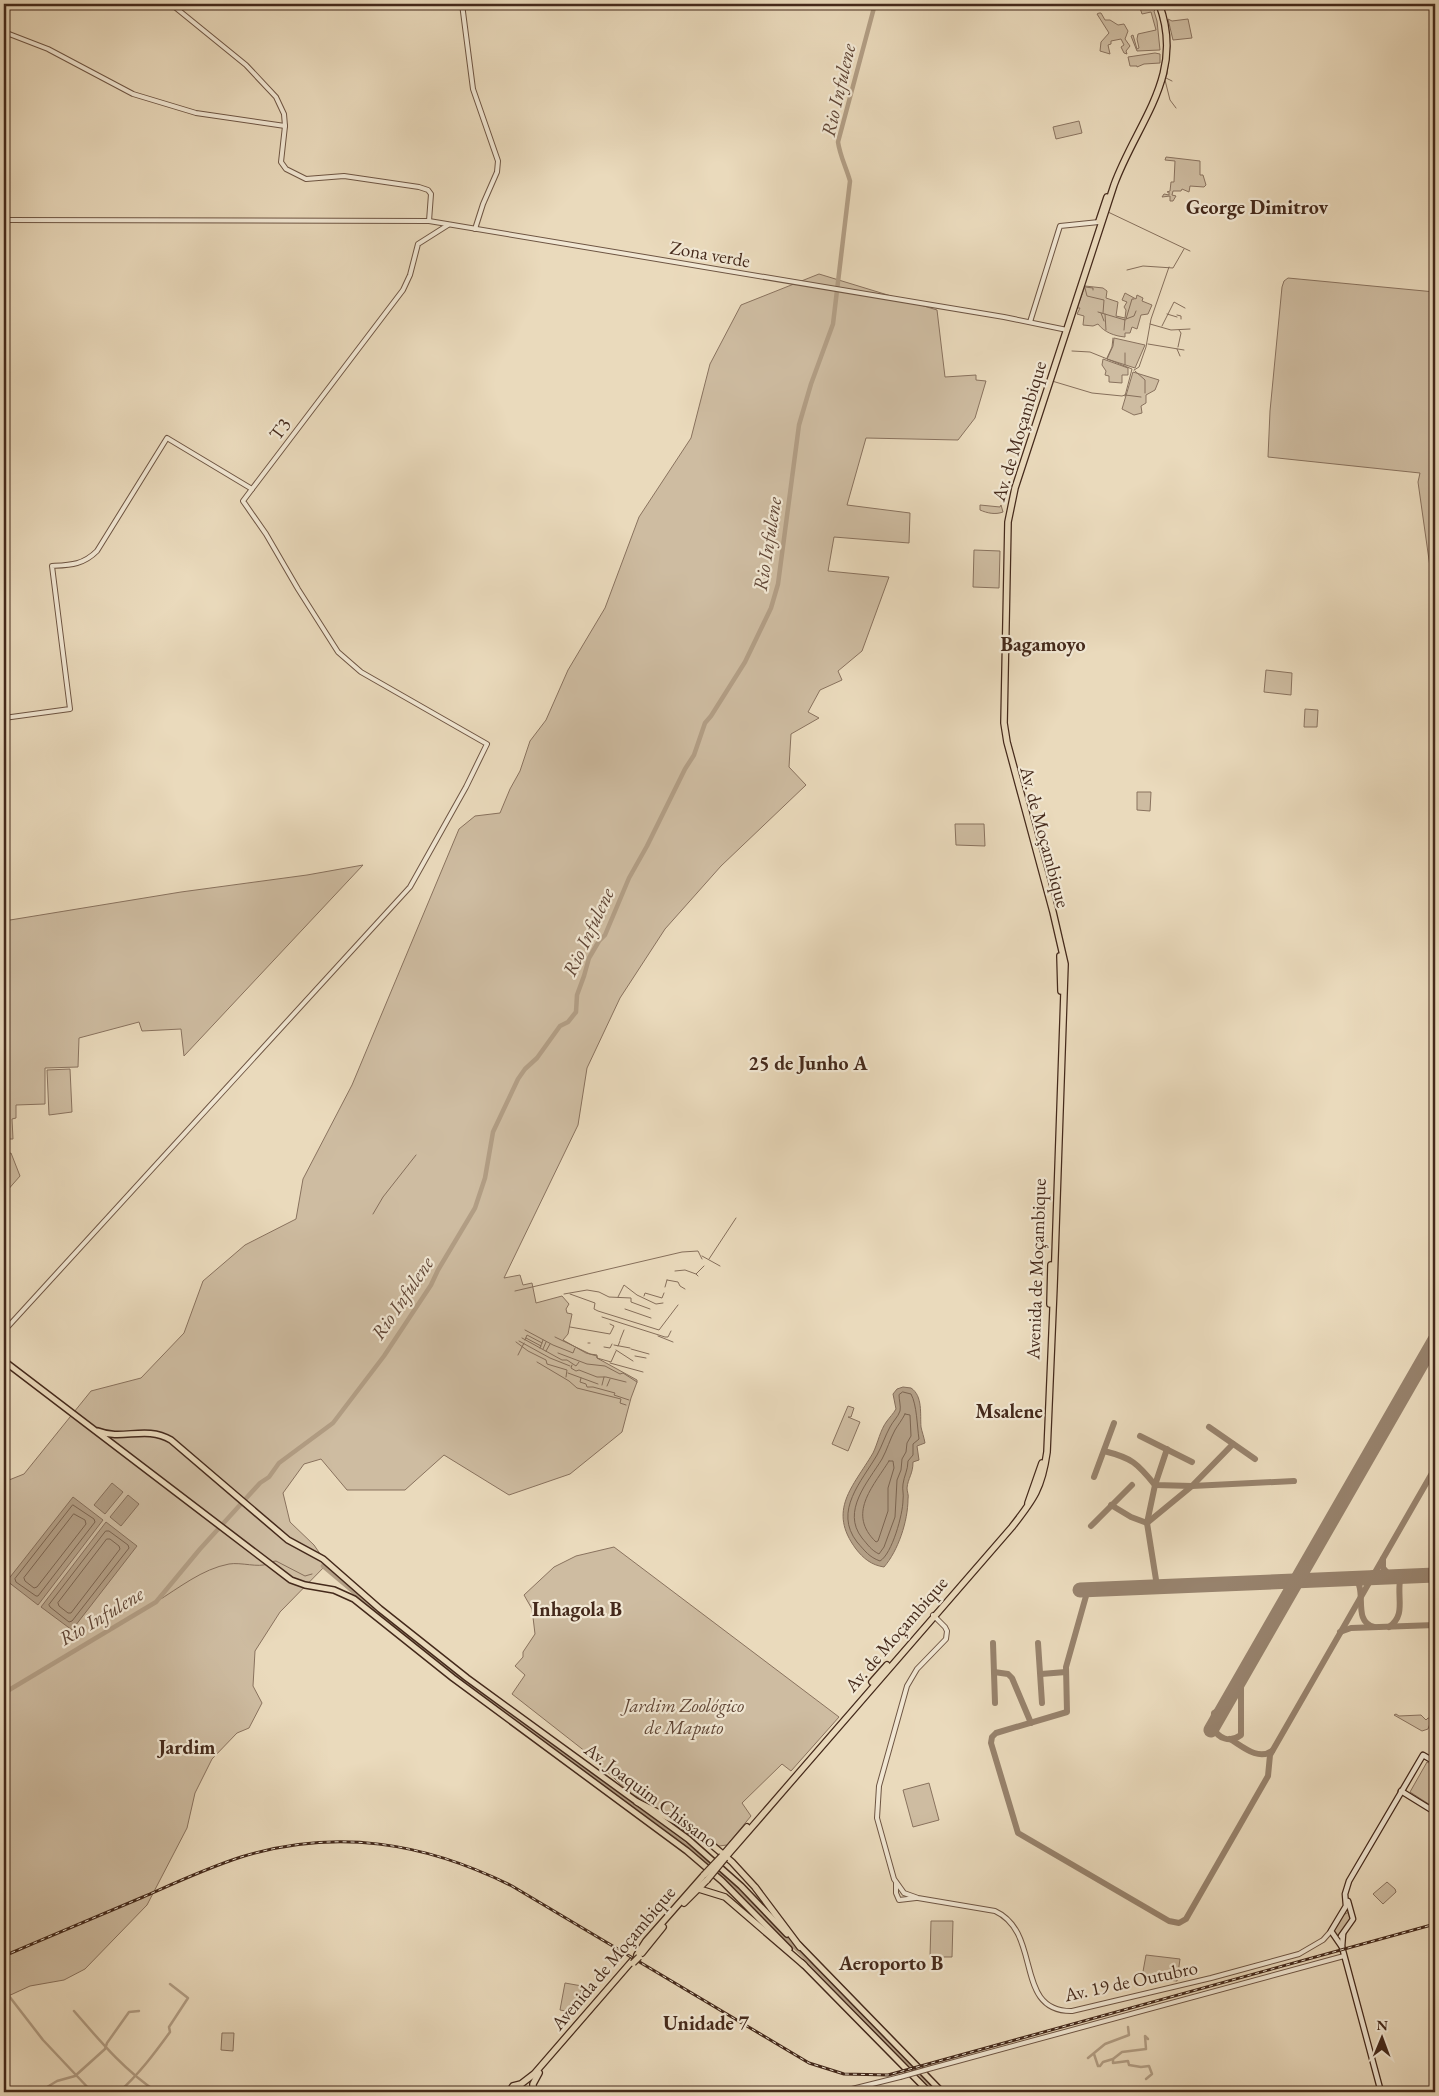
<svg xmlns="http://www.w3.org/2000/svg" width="1439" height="2096" font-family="'EB Garamond',serif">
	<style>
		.green { fill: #cebca1; stroke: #89725e }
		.water { fill: #b29e85; stroke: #866f5b }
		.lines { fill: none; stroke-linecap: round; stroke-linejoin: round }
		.shore { stroke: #7b6450; stroke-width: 1 }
		.stream { stroke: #866f5b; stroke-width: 1 }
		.canal { stroke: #b29e85; stroke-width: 2.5 }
		.river { stroke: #b29e85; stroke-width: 4.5 }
		.taxiway { stroke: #97826c; stroke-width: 6 }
		.runway { stroke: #97826c; stroke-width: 15 }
		.tertiary-casing { stroke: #6e5543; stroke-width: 6 }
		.secondary-casing { stroke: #44291b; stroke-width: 7 }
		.primary-casing { stroke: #44291b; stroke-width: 8 }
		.trunk-casing { stroke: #44291b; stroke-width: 8 }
		.tertiary { stroke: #f1e7d3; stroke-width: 4 }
		.secondary { stroke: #f1e7d3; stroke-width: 4.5 }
		.primary { stroke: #eadabc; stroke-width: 5 }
		.trunk { stroke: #eadabc; stroke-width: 5.5 }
		.rail-casing { stroke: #44291b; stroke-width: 3 }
		.rail { stroke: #f1e7d3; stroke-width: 1; stroke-dasharray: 4; stroke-linecap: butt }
		.tertiary-bridge-casing { stroke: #6e5543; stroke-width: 6; stroke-linecap: butt }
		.trunk-bridge-casing { stroke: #44291b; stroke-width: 8; stroke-linecap: butt }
		.tertiary-bridge { stroke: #f1e7d3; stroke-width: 4 }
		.trunk-bridge { stroke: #eadabc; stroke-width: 5.5 }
		.labels { text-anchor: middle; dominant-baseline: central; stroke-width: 4.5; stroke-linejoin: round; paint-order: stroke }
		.street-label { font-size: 19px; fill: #44291b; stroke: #f1e7d3 }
		.park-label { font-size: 19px; font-style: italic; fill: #604636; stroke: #f1e7d3 }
		.water-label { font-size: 20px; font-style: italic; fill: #604636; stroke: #f1e7d3 }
		.neighbourhood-label { font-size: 20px; font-weight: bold; fill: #44291b; stroke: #f1e7d3 }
	</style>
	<rect width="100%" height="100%" fill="#eadabc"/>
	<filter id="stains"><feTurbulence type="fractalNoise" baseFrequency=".004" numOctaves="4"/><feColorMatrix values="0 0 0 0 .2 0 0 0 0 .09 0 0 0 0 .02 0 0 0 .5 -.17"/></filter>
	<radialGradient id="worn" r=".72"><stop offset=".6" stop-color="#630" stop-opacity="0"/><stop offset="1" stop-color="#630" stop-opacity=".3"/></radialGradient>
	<g class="green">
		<path d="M1133,4H1153L1155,10L1154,11L1157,21L1160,50L1137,51L1131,36L1133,35L1137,49L1139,48L1137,39L1138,34L1156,30L1151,12L1142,14L1140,8L1135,9Z"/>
		<path d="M1099,13H1101L1105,20H1110L1118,25L1124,24L1128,31L1125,39L1130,46L1126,51L1127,54L1124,53L1121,47L1124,45L1121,39L1111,41V44L1108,45L1110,54L1100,51L1101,42L1109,33L1097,14Z"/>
		<path d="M1168,19L1172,21L1188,19L1192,38L1173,40Z"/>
		<path d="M1155,53L1160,54V63L1144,64L1137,67V66H1130L1128,57Z"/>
		<path d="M1079,121L1082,133L1056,139L1053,127Z"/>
		<path d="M1166,157L1200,161V175H1203L1206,185L1204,187L1190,186L1189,192L1182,189L1181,191H1173L1172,195L1176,196L1173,201H1170V196L1162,197L1164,194L1169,195V192H1167L1170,191L1171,182H1174L1175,161L1165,160Z"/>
		<path d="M819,274L937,310L945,377L976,375V380L986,381L975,418L958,440L866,438L847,505L910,513L909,543L834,537L828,571L889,577L862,651L838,671L842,680L820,690L808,712L819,718L791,734L789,767L806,785L721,866L665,929L620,998L587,1068L578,1125L504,1278L520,1275L523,1285L532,1283L536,1303L562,1296L569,1304L566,1309L567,1313L572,1314L568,1334L563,1340L586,1353L597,1356V1358L637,1380V1382L631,1398L622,1432L570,1474L509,1495L444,1455L405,1490H347L321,1459L304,1464L283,1493L290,1522L314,1545L327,1564L280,1612L255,1651L253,1686L262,1703L249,1728L237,1733L212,1759L195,1793L187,1828L147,1905L85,1969L64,1980L30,1986L4,1998V1482L24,1474L91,1391L141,1378L184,1333L203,1281L245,1245L296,1219L303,1179L352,1085L459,829L475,816L500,813L510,789L520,771L530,741L546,720L568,670L605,608L639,517L691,438L710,364L741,305Z"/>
		<path d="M1288,278L1435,292V580L1431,574L1418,482L1420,473L1268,457L1270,411L1282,287L1284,281Z"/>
		<path d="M1085,286L1103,288L1107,291L1106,298L1118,302L1116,316L1125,318L1126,310L1124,307L1127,302L1122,300L1125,293L1136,299L1137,295L1143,298L1142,301L1152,305L1148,314L1141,315L1137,329L1132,327L1130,333H1125V337C1114,336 1104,332 1098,324L1093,326L1083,325L1084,316L1077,314L1080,308H1077Z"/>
		<path d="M1114,338L1145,345L1135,368L1107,359L1113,346Z"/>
		<path d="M1103,359L1128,368V375H1122V383L1109,382V376L1105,375L1106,371L1102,365Z"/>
		<path d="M1133,372L1159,380L1155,390L1146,395V403L1141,406L1142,413L1134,415L1122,409Z"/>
		<path d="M980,505L1000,507L1001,505L1003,512C995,515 987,513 980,510Z"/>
		<path d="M974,550L1000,551L999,588L973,587Z"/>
		<path d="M1266,670L1292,673L1291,695L1264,692Z"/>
		<path d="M1305,709L1318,710L1317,727H1304Z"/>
		<path d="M1137,792H1151L1150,811L1137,810Z"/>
		<path d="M955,824H984L985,846L956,845Z"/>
		<path d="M363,865L184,1056L181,1029L142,1031L139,1022L79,1038L78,1067L45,1068V1104L16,1105V1118L12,1119L13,1139H4V921L181,892L307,875Z"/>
		<path d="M70,1069L72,1112L49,1115L47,1070Z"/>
		<path d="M11,1153L20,1176L6,1192L4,1190V1155Z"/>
		<path d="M848,1406L854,1408L851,1417H848L860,1422L848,1451L832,1444Z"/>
		<path d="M614,1547L839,1717L791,1771L782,1764L742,1803L751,1816L727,1845L719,1846L672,1816L630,1793L586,1752L512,1694L525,1675L515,1666L523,1657V1652L535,1634L532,1609L524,1595L554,1567L576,1556Z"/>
		<path d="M1396,1714L1399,1716L1421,1715L1426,1720L1428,1718H1432L1428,1729L1422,1731L1394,1715Z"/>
		<path d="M1427,1762L1435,1766V1808L1410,1792Z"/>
		<path d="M929,1783L939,1820L913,1827L903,1790Z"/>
		<path d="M1387,1882L1395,1889L1396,1892L1383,1904L1373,1894Z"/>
		<path d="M1349,1912L1352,1918L1340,1935L1335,1936L1332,1932L1343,1915Z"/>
		<path d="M931,1921H953L952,1957H930Z"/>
		<path d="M1146,1955L1180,1959L1177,1981L1142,1977Z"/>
		<path d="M565,1983L582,1986L577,2013L560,2010Z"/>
		<path d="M222,2033H234L233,2051L221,2050Z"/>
	</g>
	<g class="water">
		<path d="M903,1387L911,1388C923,1396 920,1414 921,1427C922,1432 924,1437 925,1443L917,1446L919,1460L913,1462C913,1474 908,1478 907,1488C907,1492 909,1495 908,1499C908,1521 898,1551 884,1567C871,1565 863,1558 856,1549C827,1510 853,1487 873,1453C878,1443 880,1430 887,1421C890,1417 893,1414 896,1409L893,1394L897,1389Z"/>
		<path d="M112,1483L123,1492L105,1514L94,1505Z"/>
		<path d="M128,1495L139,1504L121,1526L110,1517Z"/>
		<path d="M73,1497L103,1520L38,1605L7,1581Z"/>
		<path d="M106,1522L137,1546L72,1630L41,1607Z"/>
	</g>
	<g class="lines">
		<g class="shore">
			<path d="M903,1392L911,1394C917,1405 917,1426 919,1439L913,1444V1455L908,1461C908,1470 904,1476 903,1484C902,1490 904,1494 903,1500C903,1514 892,1554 880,1561C869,1557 865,1551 857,1542C833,1511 862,1481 877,1455C882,1446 885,1436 890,1427C893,1421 898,1417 900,1411C901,1406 899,1400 899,1395Z"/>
			<path d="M905,1414L910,1415L911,1436L907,1443L906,1452L902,1459L901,1470L897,1480L895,1517L884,1547L879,1554C871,1550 868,1545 862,1538C841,1511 868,1482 882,1459C887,1450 890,1439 895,1430C898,1425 902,1420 905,1414Z"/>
			<path d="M889,1461H893L894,1468L888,1488V1511L878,1541L876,1542C847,1514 872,1488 889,1461Z"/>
			<path d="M73,1505L94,1519L95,1522L38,1596H36L16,1582L15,1579Z"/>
			<path d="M74,1514L85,1520L86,1524L37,1587L34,1588L25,1581L24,1578Z"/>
			<path d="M106,1531H109L128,1545L129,1548L72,1621L69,1622L50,1607L49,1605Z"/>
			<path d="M107,1539H110L119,1546L120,1549L71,1613H68L59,1606L58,1603Z"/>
		</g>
		<g class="stream">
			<path d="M1166,78L1172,81"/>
			<path d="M1165,80L1170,100L1176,108"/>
			<path d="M1162,87L1167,74L1170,46"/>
			<path d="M1108,212L1190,251"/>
			<path d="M1127,270L1143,266L1173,268L1184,249"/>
			<path d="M1083,286L1085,288L1087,296L1104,300L1103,313"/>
			<path d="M1085,287L1093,288V290"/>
			<path d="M1098,312L1125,320"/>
			<path d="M1101,313L1104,321"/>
			<path d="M1105,314L1106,330"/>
			<path d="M1167,314L1177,317"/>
			<path d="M1177,315L1181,316V319"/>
			<path d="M1126,319L1132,299H1134"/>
			<path d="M1126,319L1134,316L1136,311"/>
			<path d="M1150,324L1171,330L1190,329"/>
			<path d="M1162,326L1174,302L1185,308"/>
			<path d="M1124,330L1125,319"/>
			<path d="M1148,344L1184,350"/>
			<path d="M1178,347L1181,333L1179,330"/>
			<path d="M1177,349L1180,356"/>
			<path d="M1072,351L1090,352L1132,369L1125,396"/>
			<path d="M1107,358L1112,347L1113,338"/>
			<path d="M1125,365V353"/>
			<path d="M1134,370L1139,367L1146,347L1151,319L1169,267"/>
			<path d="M1135,371L1145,380V393"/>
			<path d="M1052,381L1092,393L1122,396L1125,395"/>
			<path d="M1125,395L1141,397"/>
			<path d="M373,1214L383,1197L416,1155"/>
			<path d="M702,1256L720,1266"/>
			<path d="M709,1259L736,1218"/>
			<path d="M675,1271L685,1270L696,1274"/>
			<path d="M698,1276L696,1274L704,1266"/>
			<path d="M667,1280L678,1282L680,1286L685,1289"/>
			<path d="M665,1287L667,1280"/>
			<path d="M515,1291L682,1252L698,1251L702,1259"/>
			<path d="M564,1294L587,1290L599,1292L609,1297L631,1298V1302L650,1309"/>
			<path d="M570,1294L595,1303L594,1309L598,1311L659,1330L678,1305"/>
			<path d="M644,1296L645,1293L662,1298L664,1293"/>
			<path d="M618,1297L624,1285L637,1295L656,1304L663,1303"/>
			<path d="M625,1309L651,1318"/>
			<path d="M602,1317L665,1337H668L671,1331"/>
			<path d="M570,1327L610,1334L614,1326L610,1324"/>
			<path d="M525,1330L553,1345L573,1353L575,1348"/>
			<path d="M658,1336L673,1342"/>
			<path d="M555,1337L590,1354L597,1355V1358L611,1362L616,1351"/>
			<path d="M522,1338L562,1360H567L576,1366L579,1362"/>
			<path d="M526,1338L541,1346"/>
			<path d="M525,1340L527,1335L542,1343"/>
			<path d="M620,1340L624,1330"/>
			<path d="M519,1341L550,1358L570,1366"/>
			<path d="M516,1342L528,1351L546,1360L547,1364L567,1370L566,1377"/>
			<path d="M588,1343H590"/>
			<path d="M614,1345L630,1348"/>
			<path d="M618,1346L620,1341"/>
			<path d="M604,1347L610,1348L612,1344"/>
			<path d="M540,1348L543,1340"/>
			<path d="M543,1349L546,1342"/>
			<path d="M631,1349L649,1354"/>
			<path d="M616,1350L633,1361"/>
			<path d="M546,1351L550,1344"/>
			<path d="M558,1353L587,1364L605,1366L620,1374L623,1373L637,1382"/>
			<path d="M518,1355L524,1343"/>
			<path d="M635,1356L646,1358"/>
			<path d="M537,1362L569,1381L577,1388L621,1399L620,1403L626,1405"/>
			<path d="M610,1363L643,1372"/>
			<path d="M572,1365L571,1368L576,1371L579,1370L597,1377H606L626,1382"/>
			<path d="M568,1373L598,1384"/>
			<path d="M581,1378L580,1382L586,1384L587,1387H593L615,1393L614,1395L629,1400"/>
			<path d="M602,1385L604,1377"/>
			<path d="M607,1386L610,1379"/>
			<path d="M270,1562L276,1561L305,1576L312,1574"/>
			<path d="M156,1602C179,1588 202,1569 229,1564C241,1562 259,1568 267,1564"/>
		</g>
		<g class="canal">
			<path d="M9,1996L43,2040L92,2092"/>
			<path d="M74,2011C100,2041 124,2070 157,2092"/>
			<path d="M1094,2054L1098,2066H1100L1103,2062L1113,2059L1122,2052L1146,2049L1145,2036L1148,2039"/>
			<path d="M1088,2058L1105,2044L1129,2035L1128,2027"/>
			<path d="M1113,2059V2063L1128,2061L1129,2065L1141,2067L1149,2066L1152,2074L1146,2079"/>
			<path d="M39,2092L57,2081L75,2076L105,2049L107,2043L129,2012L139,2011"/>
			<path d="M119,2092C139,2074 154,2054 170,2032L169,2027L188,1998L170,1984"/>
		</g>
		<g class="river">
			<path d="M323,1566L380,1614L461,1678L708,1862L806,1958L938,2092"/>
			<path d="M4,1693L156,1602L200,1549L260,1483L269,1477L279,1463L333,1423L384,1356L431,1285L438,1270L475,1208L485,1178L493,1132L518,1079L525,1069L537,1058L560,1026L568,1022L576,1012L577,995L584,976L589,958L599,941L605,935L629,878L647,846L685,769L694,755L705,723L711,716L745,662L771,608L778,584L799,425L811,384L833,324L850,181C846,167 840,156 838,142L875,4"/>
		</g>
		<g class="taxiway">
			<path d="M1209,1427L1255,1459"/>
			<path d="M1140,1436L1192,1462"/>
			<path d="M1104,1451C1132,1458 1137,1463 1155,1485L1192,1486L1294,1481"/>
			<path d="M1094,1477L1114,1423"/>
			<path d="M1111,1505L1131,1517L1147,1523L1192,1486L1233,1444"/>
			<path d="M1091,1526L1132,1485"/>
			<path d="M1383,1559V1568L1394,1580"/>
			<path d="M1361,1578L1373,1573"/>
			<path d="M1349,1579L1356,1581L1359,1585C1364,1599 1355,1622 1374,1627"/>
			<path d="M1157,1586L1147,1523L1155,1485L1167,1449"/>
			<path d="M1088,1589L1066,1667L1067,1712L996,1733L992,1737L991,1743L1018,1833L1169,1921L1179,1923L1186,1919L1268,1776L1270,1755L1435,1468"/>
			<path d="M1389,1627C1406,1615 1397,1599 1400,1581L1404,1577L1413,1576"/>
			<path d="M1340,1632L1351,1628L1435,1625"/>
			<path d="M993,1643L995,1703"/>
			<path d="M1038,1643L1042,1703"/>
			<path d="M994,1672L1008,1674L1012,1678L1031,1723"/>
			<path d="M1041,1674L1066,1672"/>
			<path d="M1225,1706L1214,1713L1213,1727C1218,1739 1230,1743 1241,1735V1684L1243,1674"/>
			<path d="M1230,1739C1242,1746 1258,1761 1272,1751"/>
		</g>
		<g class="runway">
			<path d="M1080,1590L1435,1575"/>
			<path d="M1211,1730L1435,1340"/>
		</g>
		<defs>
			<g id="tertiary">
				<path d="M171,4L246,65L276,97L284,114L285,126L281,162L286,169L306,179L344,176L419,187L428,190L431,194L429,221"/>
				<path d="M462,4L473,89L498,161L497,172L483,204L475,229"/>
				<path d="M4,32L48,49L133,94L196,113L285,126"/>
				<path d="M4,220L429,221L1004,317L1067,330"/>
				<path d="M1030,322L1060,226L1099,222"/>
				<path d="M4,718L70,709L52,566C70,565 83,565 97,551L167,438L252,489L403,290L410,275L418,244L448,225"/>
				<path d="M4,1331L410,887L466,787L487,744L361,672L338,652L298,589L266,534L243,501L252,489"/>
				<path d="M933,1615L945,1627L947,1631L946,1639L917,1669L907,1686L879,1786L877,1818L894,1879L904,1893L918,1898L995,1911C1043,1933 1013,2012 1072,2011L1211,1978L1299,1954L1323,1940L1331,1931"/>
				<path d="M896,1883V1893L899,1900L916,1898"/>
				<path d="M932,2068L1344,1956"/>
				<path d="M840,2092L900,2077"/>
			</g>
			<g id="secondary">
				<path d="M1401,1791L1435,1812"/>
				<path d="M1343,1934L1342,1947L1381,2092"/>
				<path d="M1341,1936L1353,1919L1348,1901"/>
				<path d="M1342,1947L1331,1931L1346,1906L1345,1894L1349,1881L1423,1755L1435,1762"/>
			</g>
			<g id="primary">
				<path d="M4,1361L291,1580L305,1585L334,1590L354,1599L453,1678L687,1851L722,1881L789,1949"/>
				<path d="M98,1431C123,1441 145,1425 171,1440L288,1540L323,1559L380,1609L467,1678L688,1839L741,1886L787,1934"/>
				<path d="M799,1945L942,2092"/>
				<path d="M802,1963L929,2092"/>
			</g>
			<g id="trunk">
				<path d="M1099,221L1107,197"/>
				<path d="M1060,956L1061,991"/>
				<path d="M1050,1304L1051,1265"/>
				<path d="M1028,1503L1042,1463"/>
				<path d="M872,1682L887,1665"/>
				<path d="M637,1802L675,1821L712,1845L732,1862L755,1887L800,1947"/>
				<path d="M722,1856L747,1827"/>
				<path d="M725,1858L1012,1527C1034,1499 1042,1488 1047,1452L1054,1286L1065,964L1053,912L1007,742L1004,723L1008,522L1015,488L1114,185C1137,122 1186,75 1159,4"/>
				<path d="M699,1889L725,1897L804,1965"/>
				<path d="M684,1903L707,1880"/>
				<path d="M642,1953L663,1927"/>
				<path d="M637,1955L646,1941L704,1875"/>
				<path d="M509,2092L513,2086L521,2084L534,2074L632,1961"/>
				<path d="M533,2092V2084L539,2073"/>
			</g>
		</defs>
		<use href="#tertiary" class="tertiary-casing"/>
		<use href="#secondary" class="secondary-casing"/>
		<use href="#primary" class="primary-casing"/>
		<use href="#trunk" class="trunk-casing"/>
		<use href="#tertiary" class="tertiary"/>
		<use href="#secondary" class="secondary"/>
		<use href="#primary" class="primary"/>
		<use href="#trunk" class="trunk"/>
		<defs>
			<path id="rail" d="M4,1956C50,1936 96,1917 143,1897C175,1883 207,1868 241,1857C336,1828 424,1842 512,1886L809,2063L844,2074L888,2075L1435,1924"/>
		</defs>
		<use href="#rail" class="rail-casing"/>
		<use href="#rail" class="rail"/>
		<defs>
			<path id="tertiary-bridge" d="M900,2077L932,2068"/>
			<g id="trunk-bridge">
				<path d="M704,1875L722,1856"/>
				<path d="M707,1880L725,1858"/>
				<path d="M633,1963L639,1957"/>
			</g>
		</defs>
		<use href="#tertiary-bridge" class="tertiary-bridge-casing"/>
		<use href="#trunk-bridge" class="trunk-bridge-casing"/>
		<use href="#tertiary-bridge" class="tertiary-bridge"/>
		<use href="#trunk-bridge" class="trunk-bridge"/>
	</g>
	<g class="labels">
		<g class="street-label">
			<text transform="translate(710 254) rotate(10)">Zona verde</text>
			<text transform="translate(280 429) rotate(-53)">T3</text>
			<text transform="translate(1019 431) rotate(-73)">Av. de Moçambique</text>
			<text transform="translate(1045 837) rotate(75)">Av. de Moçambique</text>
			<text transform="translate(1036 1269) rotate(-88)">Avenida de Moçambique</text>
			<text transform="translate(896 1634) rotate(-49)">Av. de Moçambique</text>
			<text transform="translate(651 1795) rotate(37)">Av. Joaquim Chissano</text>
			<text transform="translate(613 1958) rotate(-50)">Avenida de Moçambique</text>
			<text transform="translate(1131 1981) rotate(-12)">Av. 19 de Outubro</text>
		</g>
		<g class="park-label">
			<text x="684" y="1705">Jardim Zoológico<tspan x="684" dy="22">de Maputo</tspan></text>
		</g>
		<g class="water-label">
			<text transform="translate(838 90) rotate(-77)">Rio Infulene</text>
			<text transform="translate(767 544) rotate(-81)">Rio Infulene</text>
			<text transform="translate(588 932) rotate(-65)">Rio Infulene</text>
			<text transform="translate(402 1298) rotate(-56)">Rio Infulene</text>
			<text transform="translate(101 1616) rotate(-31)">Rio Infulene</text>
		</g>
		<g class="neighbourhood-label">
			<text x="1257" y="207">George Dimitrov</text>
			<text x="1043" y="644">Bagamoyo</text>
			<text x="808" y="1063">25 de Junho A</text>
			<text x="1009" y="1411">Msalene</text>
			<text x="577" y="1609">Inhagola B</text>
			<text x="187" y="1747">Jardim</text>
			<text x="891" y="1963">Aeroporto B</text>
			<text x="706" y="2023">Unidade 7</text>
		</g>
	</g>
	<rect width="1439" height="2096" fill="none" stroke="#eadabc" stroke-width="20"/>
	<rect x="5" y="5" width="1429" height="2086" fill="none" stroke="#44291b" stroke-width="2.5"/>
	<rect x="10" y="10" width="1419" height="2076" fill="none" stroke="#44291b"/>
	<g transform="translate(1382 2038) rotate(1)" stroke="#f1e7d3" stroke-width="4" paint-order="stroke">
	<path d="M0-4L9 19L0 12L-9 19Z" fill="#44291b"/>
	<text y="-8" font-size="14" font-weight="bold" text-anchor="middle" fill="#44291b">N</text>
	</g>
	<rect width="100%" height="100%" filter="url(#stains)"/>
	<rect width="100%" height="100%" fill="url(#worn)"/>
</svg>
